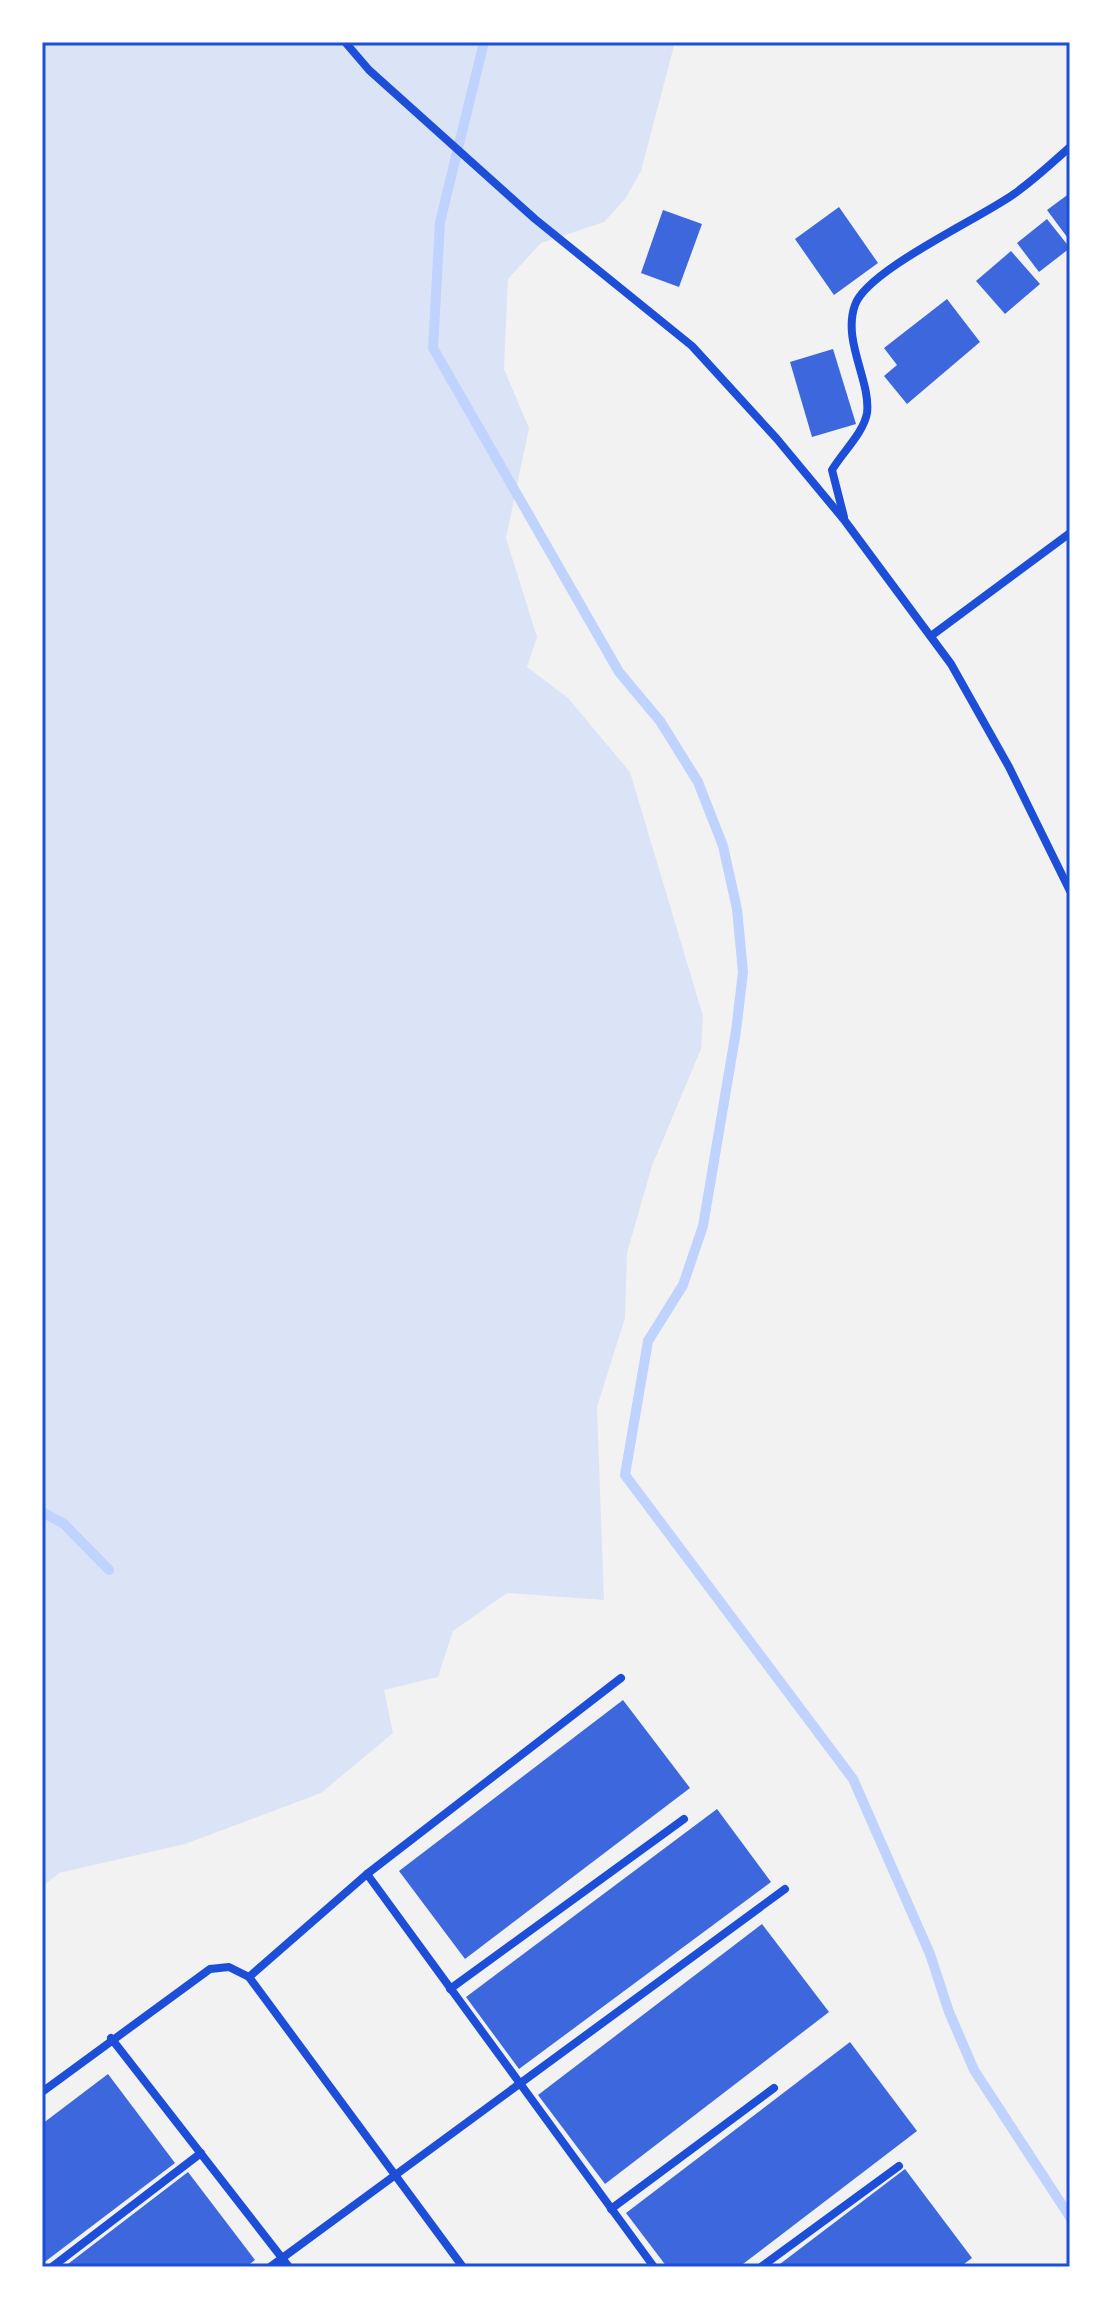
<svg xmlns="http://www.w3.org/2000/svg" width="1112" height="2309" font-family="'DejaVu Sans',sans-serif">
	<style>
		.green { fill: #dbe4f7 }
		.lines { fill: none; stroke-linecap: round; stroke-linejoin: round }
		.stream { stroke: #bfd3fe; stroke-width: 10 }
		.building { fill: #3d67dc }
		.minor { stroke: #1d4ed8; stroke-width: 8 }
		.neatline { fill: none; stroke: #1d4ed8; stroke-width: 3 }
	</style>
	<rect width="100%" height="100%" fill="#f2f2f2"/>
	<path class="green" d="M42,42H675L641,171L625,199L604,222L541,243L508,279L504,369L529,428L506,538L537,637L527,667L568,698L630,772L703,1016L701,1049L652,1166L627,1253L625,1318L597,1407L604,1600L507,1593L453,1631L438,1677L384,1690L393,1733L321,1793L185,1844L59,1873L42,1887Z"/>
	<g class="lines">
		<g class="stream">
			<path d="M484,42L440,222L433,348L619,672L660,721L698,782L723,846L737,909L743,972L736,1031L703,1226L683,1285L648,1341L625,1475L853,1779L930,1954L949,2012L974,2070L1070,2217"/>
			<path d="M42,1512L64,1524L109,1570"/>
		</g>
	</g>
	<g class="building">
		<path d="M1070,193V241L1047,210Z"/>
		<path d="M839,207L878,263L834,295L795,239Z"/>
		<path d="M663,210L702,224L679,287L641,273Z"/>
		<path d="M1047,219L1070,248L1039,272L1017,243Z"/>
		<path d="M1011,251L1040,284L1005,314L976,281Z"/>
		<path d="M947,299L980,342L907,404L884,376L897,365L884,348Z"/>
		<path d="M833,349L856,424L812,437L790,362Z"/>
		<path d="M623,1700L690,1788L465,1959L399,1871Z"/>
		<path d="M717,1809L771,1882L519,2069L466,1997Z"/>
		<path d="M762,1924L829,2012L605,2184L538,2095Z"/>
		<path d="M850,2042L917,2131L739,2267H667L626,2213Z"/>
		<path d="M108,2074L175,2163L42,2264V2124Z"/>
		<path d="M905,2169L972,2258L960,2267H776Z"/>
		<path d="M188,2172L255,2260L246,2267H64Z"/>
	</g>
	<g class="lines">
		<g class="minor">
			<path d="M345,42L369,70L535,219L692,346L777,439L845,521L951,664L1009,767L1070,891"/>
			<path d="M844,517L832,470C842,453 864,432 867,413C871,381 842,341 855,305C867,270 979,219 1014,194C1034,180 1052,163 1070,147"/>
			<path d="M931,636L1070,533"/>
			<path d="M367,1874L621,1678"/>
			<path d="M249,1977L367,1874L654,2267"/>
			<path d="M450,1989L684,1819"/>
			<path d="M111,2038L289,2267"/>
			<path d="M42,2092L210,1969L229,1967L249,1977L463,2267"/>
			<path d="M611,2209L774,2088"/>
			<path d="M52,2267L201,2153"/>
			<path d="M270,2267L785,1889"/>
			<path d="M761,2267L899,2166"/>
		</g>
	</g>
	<rect width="1112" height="2309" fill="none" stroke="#ffffff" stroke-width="88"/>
	<rect x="44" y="44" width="1024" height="2221" class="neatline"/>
</svg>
